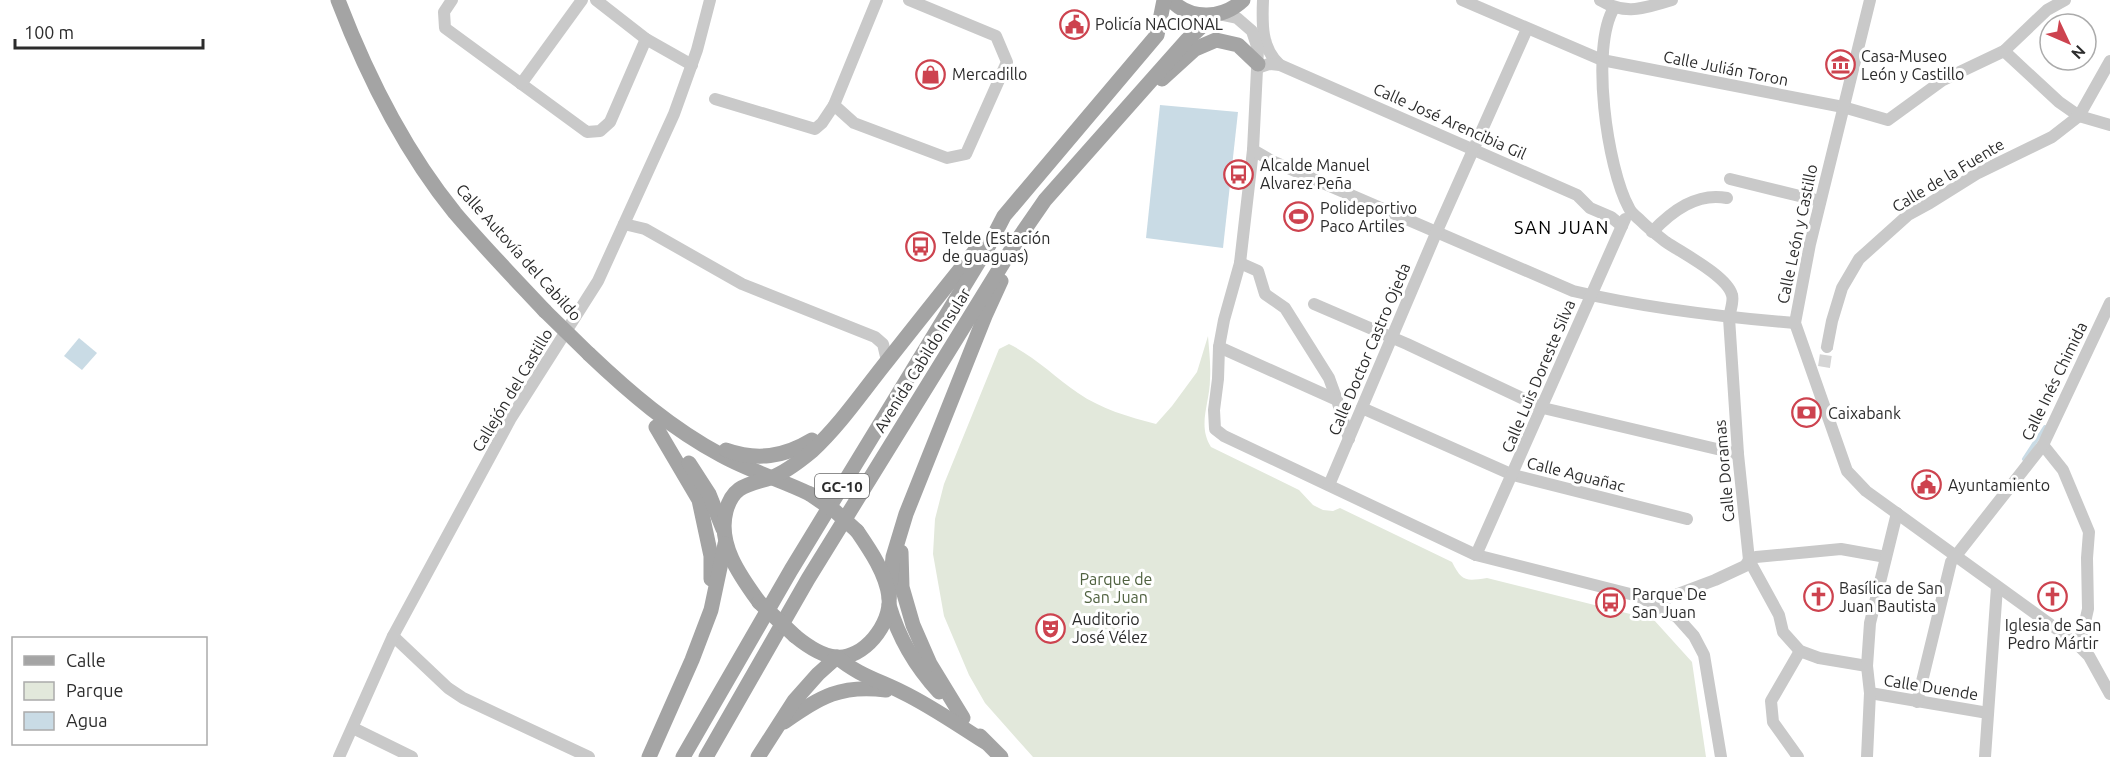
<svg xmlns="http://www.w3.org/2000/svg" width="2110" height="757" font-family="Ubuntu,sans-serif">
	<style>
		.green { fill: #e2e8db }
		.water { fill: #c9dbe5 }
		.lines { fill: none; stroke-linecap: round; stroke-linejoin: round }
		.stream { stroke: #c9dbe5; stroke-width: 4 }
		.minor-tunnel { stroke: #d5d5d5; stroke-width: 12; stroke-dasharray: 12 6; stroke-linecap: butt }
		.minor { stroke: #c9c9c9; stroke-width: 12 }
		.major { stroke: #a4a4a4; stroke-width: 15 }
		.major-bridge { stroke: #a4a4a4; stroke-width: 15 }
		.labels { text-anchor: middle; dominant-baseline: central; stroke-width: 6; stroke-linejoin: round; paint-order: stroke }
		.shield { fill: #fff; stroke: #6b6b6b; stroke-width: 1.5 }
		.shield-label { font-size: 15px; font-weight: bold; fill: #2c2c2c }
		.poi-label { font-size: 16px; fill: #2c2c2c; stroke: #fff; text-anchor: start }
		.street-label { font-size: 16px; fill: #2c2c2c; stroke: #fff }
		.park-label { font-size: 16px; fill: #4f613f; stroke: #fff }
		.neighbourhood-label { font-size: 18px; letter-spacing: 1.5px; fill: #000; stroke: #fff }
	</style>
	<rect width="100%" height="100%" fill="#fff"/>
	<path class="green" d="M1208,336C1209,350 1211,365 1210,379C1210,403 1197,425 1211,447L1299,490L1313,505L1323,510L1333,511L1340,508L1452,562C1462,582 1466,581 1487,578L1654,620L1692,662L1706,757H1033L985,703L969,675L944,616L933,554L935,519L944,484L999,349L1009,344C1034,356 1055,377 1078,393C1101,409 1129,417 1156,424L1172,406L1197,372Z"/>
	<g class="water">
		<path d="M1160,105L1238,112L1223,248L1146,238Z"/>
		<path d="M79,338L97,353L82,370L64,356Z"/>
	</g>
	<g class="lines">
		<path class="stream" d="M2024,459L2045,427"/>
		<path class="minor-tunnel" d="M1824,367L1827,347"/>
		<g class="minor">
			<path d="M452,0L444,12L445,28L587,132L600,131L610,122L646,39"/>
			<path d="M596,0L646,39L692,65"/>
			<path d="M1263,0C1262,23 1261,49 1280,65"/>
			<path d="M1462,0L1602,60L1843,107L1888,120L1943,80L2004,51L2047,10L2065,0"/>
			<path d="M1600,0C1627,16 1643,8 1672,0"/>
			<path d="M1870,0L1810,244L1795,323L1847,471L1866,491L2076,643L2089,656L2110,694"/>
			<path d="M1614,8C1590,47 1607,168 1629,208C1631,213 1637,217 1641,221C1649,229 1657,235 1666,242C1682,253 1727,276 1732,295C1734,301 1730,311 1729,318L1738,454L1749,560L1779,615L1783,632L1800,651L1819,658L1867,666"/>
			<path d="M1218,14L1237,18L1252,31L1258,49L1253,150L1240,263L1224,320L1219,347L1218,379L1214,410L1215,429L1224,436L1476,555L1638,596L1677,617L1694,636L1704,655L1721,757"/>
			<path d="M2004,51L2059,102L2079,116L2110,125"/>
			<path d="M1257,68L1269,64L1280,65L1577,195L1590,208L1611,217L1622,226"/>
			<path d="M521,84L582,0"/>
			<path d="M715,99L815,129L822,123L834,105L877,0"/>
			<path d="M834,105L854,123L947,158L966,154L1007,62L996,36L909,0"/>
			<path d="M1253,150L1272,161L1573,291C1645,308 1721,317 1795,323"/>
			<path d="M1730,179L1820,201"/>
			<path d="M624,224L645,229L742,284L875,337L883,344L887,361"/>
			<path d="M1652,232C1672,211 1697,192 1727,198"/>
			<path d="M1240,263L1258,271L1265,294L1285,308L1329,378L1337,400"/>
			<path d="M1314,304L1407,344L1543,408L1738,454"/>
			<path d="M1219,347L1337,400L1349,439"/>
			<path d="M1827,347L1832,321L1842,288L1859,259L1908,215L1930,203L1978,173L2052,137L2079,116L2110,61"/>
			<path d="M1362,408L1513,475L1687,519"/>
			<path d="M2043,445L2063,470L2089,532L2087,558L2088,609L2083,631L2076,643"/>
			<path d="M1329,485L1437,231L1527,29"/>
			<path d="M1476,555L1625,219"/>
			<path d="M1660,607L1667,598L1715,580L1745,566L1749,560L1756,557L1841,549L1886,557"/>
			<path d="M393,636L448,688L463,698L589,757"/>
			<path d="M1870,693L1988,713"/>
			<path d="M1917,702L1951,562L2043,445L2110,303"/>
			<path d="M353,728L412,757"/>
			<path d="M339,757L393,636L511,418L598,281L674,114L697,50L710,0"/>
			<path d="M1798,757L1773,722L1771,701L1800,651"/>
			<path d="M1867,757L1870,693L1867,666L1870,623L1897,513"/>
			<path d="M1985,757L1997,587"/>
		</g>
		<g class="major">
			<path d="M338,0C367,76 404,150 455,213C484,247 515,279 545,311"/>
			<path d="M1171,0C1191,21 1223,19 1243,0"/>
			<path d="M1162,79L1195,49L1216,40L1238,45L1258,64"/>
			<path d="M589,354C629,392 672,429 721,455C750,471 781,480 810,494"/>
			<path d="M656,427L699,500L711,556V579"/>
			<path d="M726,450C757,461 784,457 812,440"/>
			<path d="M689,463L709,494L723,529"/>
			<path d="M901,552L902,587L913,625L930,664L963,718"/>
			<path d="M889,598L893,557L906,514L985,316L1001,281"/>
			<path d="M759,602C741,577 717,545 726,511C733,485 748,485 770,478C785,473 800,461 812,451C841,424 863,391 888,360C918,322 948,284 979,246"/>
			<path d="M889,605C899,639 915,666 939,692"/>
			<path d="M795,636C806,645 821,656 836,657C863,660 892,624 889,597C886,573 870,550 857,531"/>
			<path d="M784,722C821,697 840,684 886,690"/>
			<path d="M980,736L1001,757"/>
			<path d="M649,757L692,660L711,610L725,544"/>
			<path d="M683,757L791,570L989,245L1004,216L1157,35L1164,0"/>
			<path d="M706,757L808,579L1016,242L1045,200L1187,40L1214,15"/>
			<path d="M758,757L794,701L818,674L837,657C856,674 880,681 902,692C931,706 958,725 985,742"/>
		</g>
		<g class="major-bridge">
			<path d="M545,311L589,354"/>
			<path d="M810,494L836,512L857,531"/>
			<path d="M759,602L795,636"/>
		</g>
	</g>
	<defs>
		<symbol id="civic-ring" viewBox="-11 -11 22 22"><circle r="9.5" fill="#fff" stroke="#cd434f" stroke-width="1.5"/><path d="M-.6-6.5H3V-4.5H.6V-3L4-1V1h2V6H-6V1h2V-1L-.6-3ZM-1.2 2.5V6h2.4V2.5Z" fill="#cd434f"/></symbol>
		<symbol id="museum-ring" viewBox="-11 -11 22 22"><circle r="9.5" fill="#fff" stroke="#cd434f" stroke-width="1.5"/><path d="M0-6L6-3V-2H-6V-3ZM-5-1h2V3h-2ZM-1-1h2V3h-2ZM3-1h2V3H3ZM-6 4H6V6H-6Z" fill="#cd434f"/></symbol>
		<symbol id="shop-ring" viewBox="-11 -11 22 22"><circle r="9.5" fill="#fff" stroke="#cd434f" stroke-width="1.5"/><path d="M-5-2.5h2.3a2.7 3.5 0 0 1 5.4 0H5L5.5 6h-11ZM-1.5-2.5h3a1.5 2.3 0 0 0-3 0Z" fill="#cd434f"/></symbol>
		<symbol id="bus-ring" viewBox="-11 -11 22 22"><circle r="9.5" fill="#fff" stroke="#cd434f" stroke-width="1.5"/><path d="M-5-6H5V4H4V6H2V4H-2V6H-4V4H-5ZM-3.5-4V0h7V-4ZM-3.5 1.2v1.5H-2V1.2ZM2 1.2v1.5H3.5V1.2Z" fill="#cd434f"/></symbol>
		<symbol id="stadium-ring" viewBox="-11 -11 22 22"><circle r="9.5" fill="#fff" stroke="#cd434f" stroke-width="1.5"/><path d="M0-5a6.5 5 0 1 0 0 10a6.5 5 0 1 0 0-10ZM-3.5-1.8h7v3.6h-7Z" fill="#cd434f"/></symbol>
		<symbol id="bank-ring" viewBox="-11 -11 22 22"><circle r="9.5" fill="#fff" stroke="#cd434f" stroke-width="1.5"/><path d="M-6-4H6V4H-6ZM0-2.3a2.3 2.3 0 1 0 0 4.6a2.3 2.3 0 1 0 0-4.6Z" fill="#cd434f"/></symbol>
		<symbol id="church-ring" viewBox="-11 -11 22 22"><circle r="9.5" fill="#fff" stroke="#cd434f" stroke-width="1.5"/><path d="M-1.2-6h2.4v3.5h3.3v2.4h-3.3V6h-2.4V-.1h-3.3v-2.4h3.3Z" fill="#cd434f"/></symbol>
		<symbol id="theatre-ring" viewBox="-11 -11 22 22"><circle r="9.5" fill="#fff" stroke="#cd434f" stroke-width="1.5"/><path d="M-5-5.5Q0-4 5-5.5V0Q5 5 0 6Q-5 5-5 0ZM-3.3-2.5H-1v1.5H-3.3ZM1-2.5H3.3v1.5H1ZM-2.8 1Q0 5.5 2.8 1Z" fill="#cd434f"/></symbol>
	</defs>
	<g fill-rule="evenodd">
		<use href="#civic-ring" x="1058" y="8" width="33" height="33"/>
		<use href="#museum-ring" x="1824" y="48" width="33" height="33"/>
		<use href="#shop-ring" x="914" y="58" width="33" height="33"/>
		<use href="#bus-ring" x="1222" y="158" width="33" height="33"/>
		<use href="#stadium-ring" x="1282" y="200" width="33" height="33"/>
		<use href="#bus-ring" x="904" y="230" width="33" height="33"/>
		<use href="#bank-ring" x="1790" y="396" width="33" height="33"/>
		<use href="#civic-ring" x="1910" y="468" width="33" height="33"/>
		<use href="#church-ring" x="1802" y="580" width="33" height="33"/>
		<use href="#church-ring" x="2036" y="580" width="33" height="33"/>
		<use href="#bus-ring" x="1594" y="586" width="33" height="33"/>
		<use href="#theatre-ring" x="1034" y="612" width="33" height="33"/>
	</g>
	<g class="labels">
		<rect class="shield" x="815" y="474" width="54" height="24" rx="4.5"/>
		<g class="shield-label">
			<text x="842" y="486">GC-10</text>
		</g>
		<g class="poi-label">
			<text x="1095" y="24">Policía NACIONAL</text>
			<text x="1861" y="56">Casa-Museo<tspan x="1861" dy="18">León y Castillo</tspan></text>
			<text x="952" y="74">Mercadillo</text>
			<text x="1260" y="165">Alcalde Manuel<tspan x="1260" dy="18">Alvarez Peña</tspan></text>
			<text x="1320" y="208">Polideportivo<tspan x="1320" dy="18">Paco Artiles</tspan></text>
			<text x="942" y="238">Telde (Estación<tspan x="942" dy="18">de guaguas)</tspan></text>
			<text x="1828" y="413">Caixabank</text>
			<text x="1948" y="485">Ayuntamiento</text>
			<text x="1839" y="588">Basílica de San<tspan x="1839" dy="18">Juan Bautista</tspan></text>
			<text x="1632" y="594">Parque De<tspan x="1632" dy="18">San Juan</tspan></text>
			<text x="1072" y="619">Auditorio<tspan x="1072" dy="18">José Vélez</tspan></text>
			<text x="2053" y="625" text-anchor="middle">Iglesia de San<tspan x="2053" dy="18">Pedro Mártir</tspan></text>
		</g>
		<g class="street-label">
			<text transform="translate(1726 68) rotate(11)">Calle Julián Toron</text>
			<text transform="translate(1450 121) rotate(24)">Calle José Arencibia Gil</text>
			<text transform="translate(1948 175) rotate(-31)">Calle de la Fuente</text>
			<text transform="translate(1797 234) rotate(-78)">Calle León y Castillo</text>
			<text transform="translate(519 252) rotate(48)">Calle Autovía del Cabildo</text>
			<text transform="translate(1369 349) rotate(-67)">Calle Doctor Castro Ojeda</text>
			<text transform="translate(922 360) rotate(-58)">Avenida Cabildo Insular</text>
			<text transform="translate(1538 376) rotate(-67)">Calle Luis Doreste Silva</text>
			<text transform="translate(2054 381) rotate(-64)">Calle Inés Chimida</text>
			<text transform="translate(512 390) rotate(-59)">Callejón del Castillo</text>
			<text transform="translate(1724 471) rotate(-95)">Calle Doramas</text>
			<text transform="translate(1576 474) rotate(14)">Calle Aguañac</text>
			<text transform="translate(1931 687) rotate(9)">Calle Duende</text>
		</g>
		<g class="park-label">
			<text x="1116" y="579">Parque de<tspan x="1116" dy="18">San Juan</tspan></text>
		</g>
		<g class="neighbourhood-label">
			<text x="1562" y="227">SAN JUAN</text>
		</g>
	</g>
	<rect x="12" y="637" width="195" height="108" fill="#ffffff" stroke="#ababab" stroke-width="1.5"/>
	<rect x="24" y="656" width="30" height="9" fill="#a4a4a4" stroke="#ababab" stroke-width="1.5"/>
	<text x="66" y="667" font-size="18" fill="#2c2c2c">Calle</text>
	<rect x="24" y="682" width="30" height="18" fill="#e2e8db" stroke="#ababab" stroke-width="1.5"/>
	<text x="66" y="697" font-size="18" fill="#2c2c2c">Parque</text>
	<rect x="24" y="712" width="30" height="18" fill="#c9dbe5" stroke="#ababab" stroke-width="1.5"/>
	<text x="66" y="727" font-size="18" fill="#2c2c2c">Agua</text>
	<g transform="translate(2068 42) rotate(134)"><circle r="28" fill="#ffffff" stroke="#ababab" stroke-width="1.5"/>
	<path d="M0-4.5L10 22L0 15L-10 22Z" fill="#cd434f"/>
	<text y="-9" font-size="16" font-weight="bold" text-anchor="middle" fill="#2c2c2c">N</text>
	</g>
	<path d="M15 39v9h188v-9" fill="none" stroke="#2c2c2c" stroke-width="3"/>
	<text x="24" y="39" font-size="18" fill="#2c2c2c" stroke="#ffffff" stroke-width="4.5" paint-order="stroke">100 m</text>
</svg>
